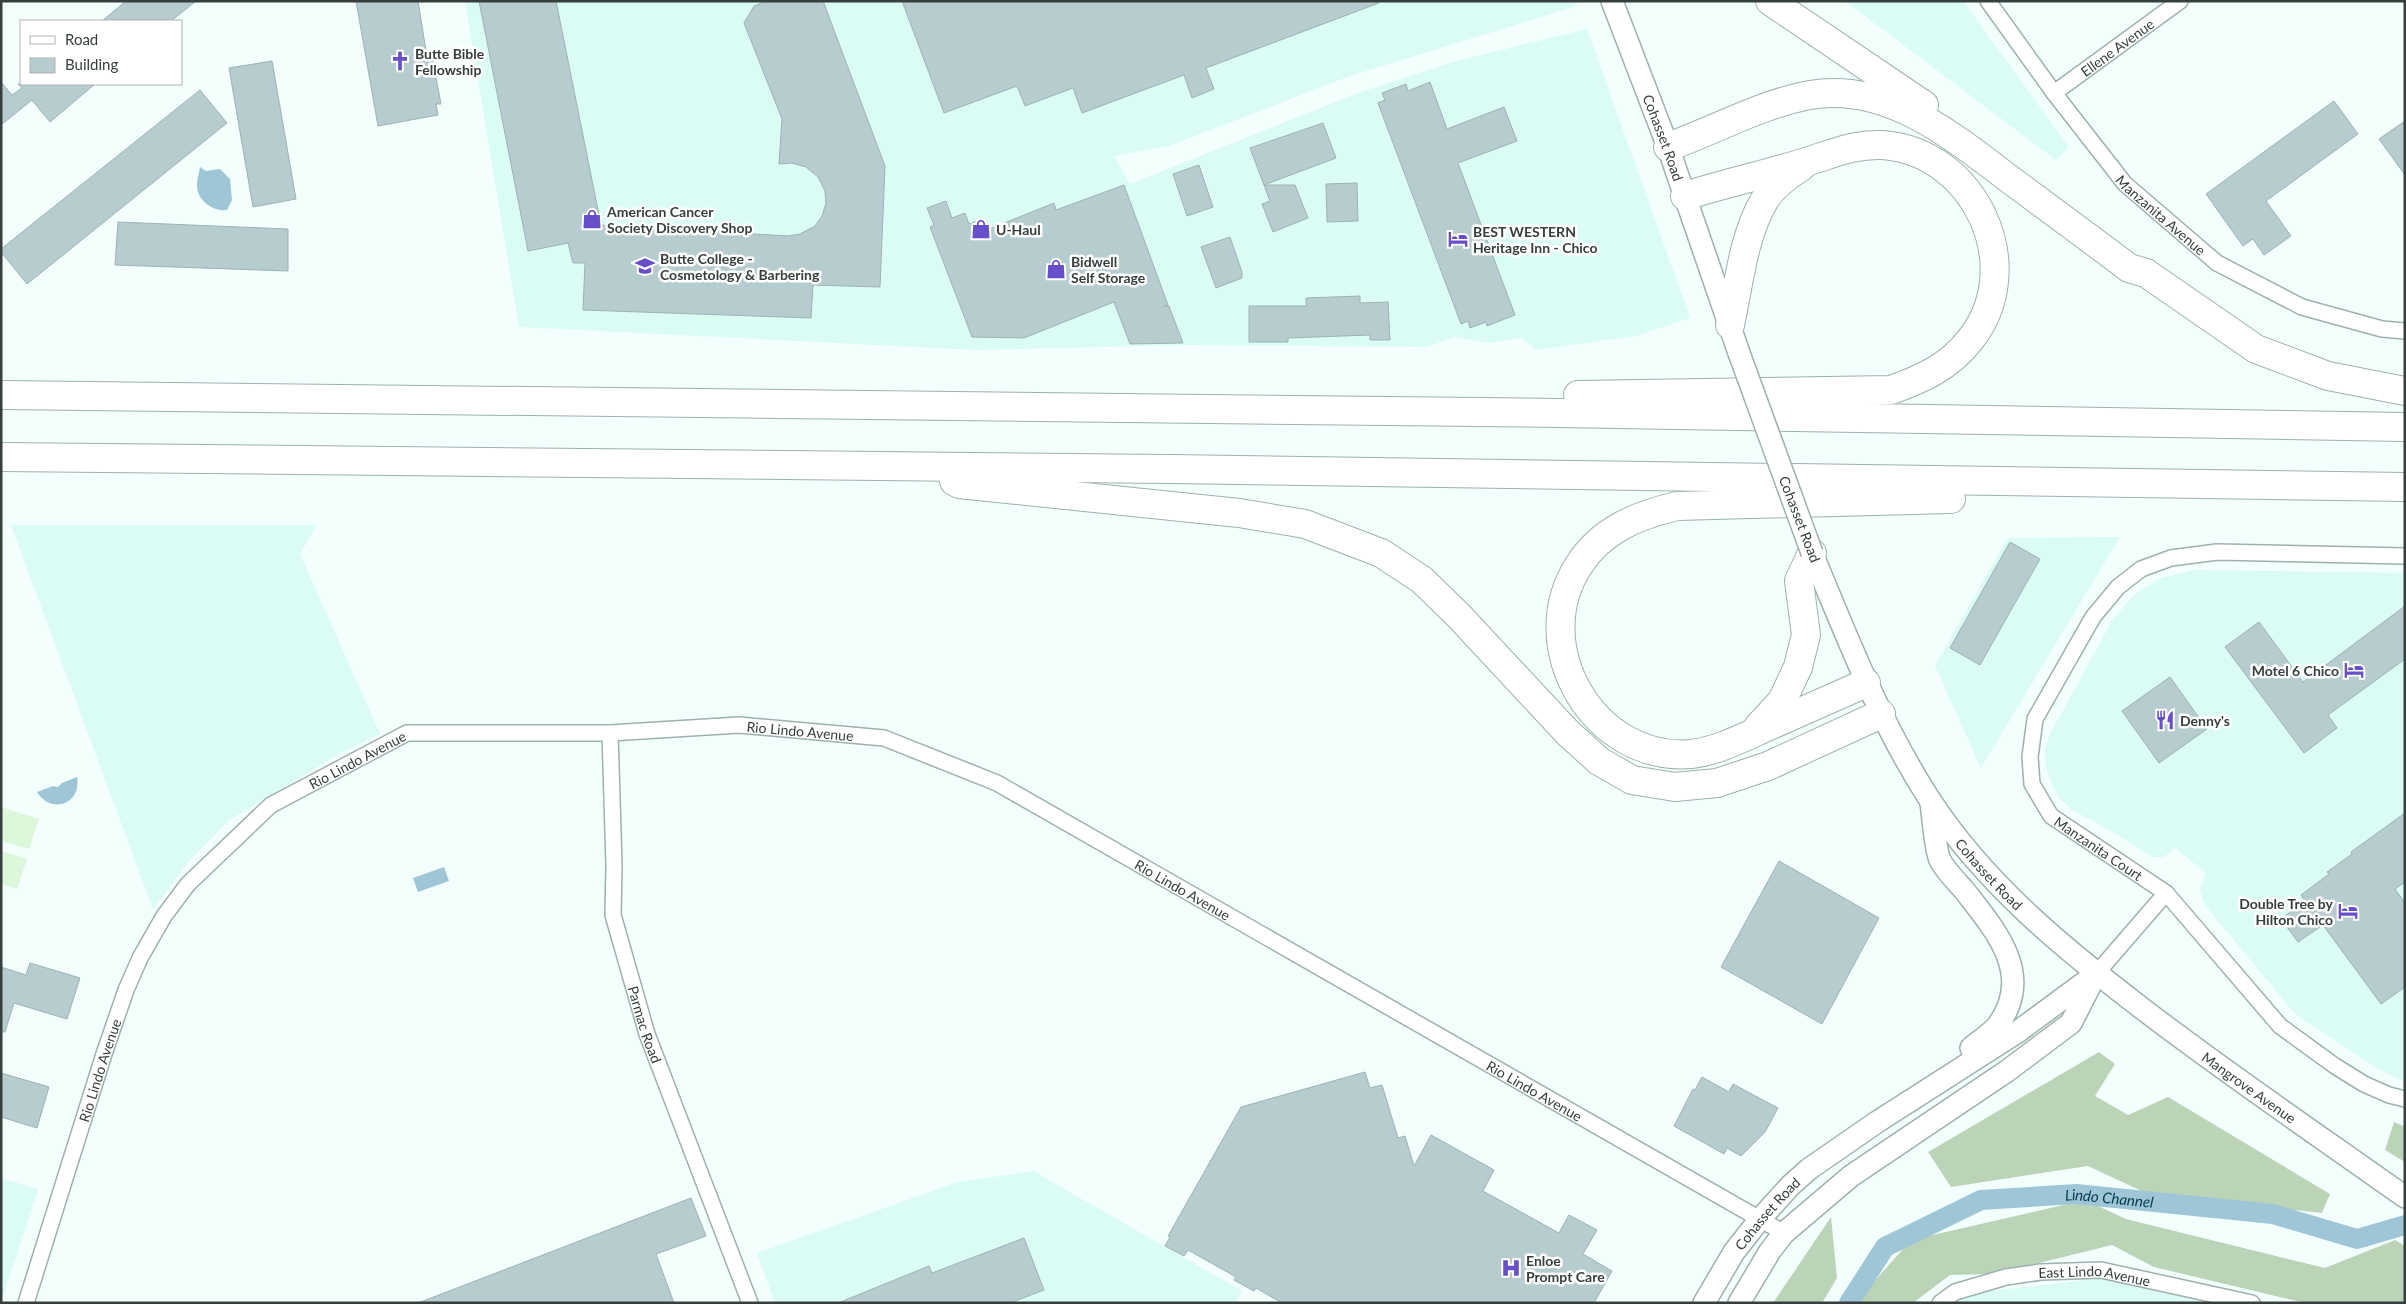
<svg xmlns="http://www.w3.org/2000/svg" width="2406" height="1304" font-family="Lato,sans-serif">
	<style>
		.built { fill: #dbfbf5 }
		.green { fill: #ddf7db }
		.forest { fill: #bbd4b8 }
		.water { fill: #9fc6d6 }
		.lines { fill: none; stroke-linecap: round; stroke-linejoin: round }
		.canal { stroke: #9fc6d6; stroke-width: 20 }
		.building { fill: #b7cccf; stroke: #9cb2b4 }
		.street-casing { stroke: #9db1ae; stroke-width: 18 }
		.secondary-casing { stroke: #9db1ae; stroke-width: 24 }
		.highway-casing { stroke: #9db1ae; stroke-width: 30 }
		.street { stroke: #fff; stroke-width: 15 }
		.secondary { stroke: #fff; stroke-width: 21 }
		.highway { stroke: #fff; stroke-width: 28 }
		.secondary-bridge-casing { stroke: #9db1ae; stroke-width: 24; stroke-linecap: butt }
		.secondary-bridge { stroke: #fff; stroke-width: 21 }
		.labels { text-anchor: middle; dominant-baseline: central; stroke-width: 5; stroke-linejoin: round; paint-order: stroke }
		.street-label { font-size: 14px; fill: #363f3e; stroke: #fff }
		.poi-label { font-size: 14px; font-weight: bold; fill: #363f3e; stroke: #fff; text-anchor: start }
		.water-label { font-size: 15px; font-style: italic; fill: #023c4e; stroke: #fff }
	</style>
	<rect width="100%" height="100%" fill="#f2fffd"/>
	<g class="built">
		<path d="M465,1H1575L1577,6L1350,76L1169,146L1114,156L1130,184L1361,92L1453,62L1587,29L1690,318L1636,336L1536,350L1521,338L1489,343L1454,337L1427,347L1187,345L976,350L519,327Z"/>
		<path d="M1845,1H1963L2069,147L2056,160Z"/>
		<path d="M11,525H317L300,554L380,734L339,754L228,821L189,861L153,909Z"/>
		<path d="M2120,537L1981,768L1935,666L2008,538Z"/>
		<path d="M2194,570L2405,573V1082L2378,1069L2295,1014L2205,905L2200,890L2206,873L2175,848L2164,857H2152L2130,842L2071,809L2060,799L2052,784L2046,768L2045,749L2049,736L2113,619L2135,594L2161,578Z"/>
		<path d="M1033,1171L1242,1291L1235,1303H775L757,1253L958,1182Z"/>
		<path d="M1,1178L38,1189L1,1302Z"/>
		<path d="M2105,1278L2206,1303H1957L1964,1294Z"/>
	</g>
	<g class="green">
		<path d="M1,807L39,819L29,849L1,841Z"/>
		<path d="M1,851L27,859L17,889L1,884Z"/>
	</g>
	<g class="forest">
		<path d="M2099,1052L2115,1064L2095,1096L2128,1115L2168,1097L2330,1194L2322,1213L2148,1194L2088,1166L1951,1187L1928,1152Z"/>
		<path d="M2394,1122L2405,1127V1162L2385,1150Z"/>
		<path d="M2085,1200L2126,1219L2325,1268L2395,1240L2405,1246V1303H2305L2154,1267L2112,1245L1995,1274L1950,1275L1913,1303H1855L1911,1240Z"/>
		<path d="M1831,1217L1837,1278L1822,1303H1773Z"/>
	</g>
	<g class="water">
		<path d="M200,167L206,171L220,169L230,179L232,200L227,210C213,212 196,200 197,184C197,179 199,173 200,167Z"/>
		<path d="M77,777C82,804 51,815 37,792L53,786L58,787L62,783Z"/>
		<path d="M444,867L449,881L418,892L413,878Z"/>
	</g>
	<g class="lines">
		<path class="canal" id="s1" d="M1849,1303L1885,1247L1981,1200L2076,1194L2273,1214L2357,1239L2405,1225"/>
	</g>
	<g class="building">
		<path d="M126,1H196L171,21H102Z"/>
		<path d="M356,1H418L427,57L432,56L441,104H436L438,115L378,126Z"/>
		<path d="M479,1H556L601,225L788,236L800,234L815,226L822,216L826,203L825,191L818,177L806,167L792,163L779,164L782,119L744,23L754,6L766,1H823L885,166L880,287L813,285L811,318L583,310L585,263H573L568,243L528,251Z"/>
		<path d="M902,1H1379V3L1206,68L1214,89L1192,98L1184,75L1082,113L1073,88L1025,106L1017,86L944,113Z"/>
		<path d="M272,61L296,199L253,207L229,68Z"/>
		<path d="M1,82L12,95L22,88L18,84H95L50,122L32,100L1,125Z"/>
		<path d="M1430,82L1447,129L1504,107L1517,141L1458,163L1515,315L1487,326L1486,322L1470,328L1468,321L1461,324L1378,103L1385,100L1382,93L1406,84L1408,91Z"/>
		<path d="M200,90L227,123L27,284L1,252V249Z"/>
		<path d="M2334,101L2358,134L2266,201L2291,236L2264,255L2253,239L2243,246L2206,194Z"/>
		<path d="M2405,121V175L2379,139Z"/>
		<path d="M1323,123L1336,158L1264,185H1295L1308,218L1273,232L1262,204L1270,201L1250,148Z"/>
		<path d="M1199,165L1213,207L1187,216L1173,174Z"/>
		<path d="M1357,183L1358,221L1327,222L1326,184Z"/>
		<path d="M1124,185L1168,305L1164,306H1169L1183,343L1130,344L1114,302L1024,338L972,337L930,227L934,225L927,208L946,201L952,218L965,213L969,224L983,219L987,230L1054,203L1056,210Z"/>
		<path d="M118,222L288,229V271L115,265Z"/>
		<path d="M1230,237L1242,272V278L1216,288L1201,247Z"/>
		<path d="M1360,296V303L1388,302L1390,340H1370V335L1288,338V342H1249V306H1306V298Z"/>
		<path d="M2010,542L2040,559L1980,665L1950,648Z"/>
		<path d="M2405,606V659L2328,715L2337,728L2304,753L2225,647L2259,622L2303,682Z"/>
		<path d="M2170,677L2207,729L2159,763L2122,711Z"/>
		<path d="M2405,813V882L2395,889L2405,903V987L2381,1004L2323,925L2298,942L2281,919L2305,901L2301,895L2329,874L2327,872L2352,854L2351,852Z"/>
		<path d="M1779,861L1879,918L1822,1024L1721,967Z"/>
		<path d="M30,963L80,978L67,1019L14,1003L5,1032H1V967L26,975Z"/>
		<path d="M1365,1072L1370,1088L1382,1085L1398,1138L1405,1136L1414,1166L1431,1135L1494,1170L1483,1191L1559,1233L1569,1215L1597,1230L1583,1254L1612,1271L1594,1303H1282L1256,1288L1254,1291L1234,1280L1236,1277L1188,1250L1184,1256L1165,1246L1170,1237L1168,1236L1241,1107Z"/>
		<path d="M1,1073L49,1087L37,1128L1,1117Z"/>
		<path d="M1702,1077L1729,1092L1733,1084L1778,1108L1765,1132L1741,1156L1727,1148L1724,1154L1674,1126L1693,1089L1695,1090Z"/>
		<path d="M691,1198L706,1236L656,1254L674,1303H418Z"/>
		<path d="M1024,1238L1044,1290L1010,1303H838L929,1266L932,1273Z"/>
	</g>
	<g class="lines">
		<defs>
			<g id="street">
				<path id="s2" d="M1988,1L2054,93L2125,184L2217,263L2302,307L2382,329L2405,331"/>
				<path id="s3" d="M2054,93L2180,1"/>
				<path id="s4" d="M2405,556L2217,552L2171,558L2141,569L2118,587L2093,617L2035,719L2030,757L2032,784L2051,816L2166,893L2280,1026L2335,1066L2364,1084L2389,1095L2405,1099"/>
				<path id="s5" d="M610,733L614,865L613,915L647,1034L750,1303"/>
				<path d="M2096,974L2166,893"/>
				<path id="s6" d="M26,1303L104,1054L126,990L140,958L164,916L188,884L271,805L407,733H610L739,725L884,738L997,783L1784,1233"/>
				<path id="s7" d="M1940,1303L1955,1292L2006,1277L2041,1272L2101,1270L2252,1303"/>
			</g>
			<g id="secondary">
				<path id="s8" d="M1612,1L1668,147L1739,353"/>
				<path id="s9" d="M1812,553C1847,637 1880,723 1930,800C1986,886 2068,952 2148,1013C2232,1077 2319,1136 2405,1197"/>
				<path d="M1931,803C1933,816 1935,849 1940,860C1945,870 1956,881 1964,890C1995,930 2035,974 1998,1025C1991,1034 1979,1041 1971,1048"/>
				<path id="s10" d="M1704,1303L1734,1252L1760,1219L1791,1185L1809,1169L1877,1122L2016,1033L2096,974"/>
				<path d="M1739,1303L1770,1251L1784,1233L1851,1176L2007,1071L2071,1023L2095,976"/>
			</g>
			<g id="highway">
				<path d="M1770,1L1924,105"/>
				<path d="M1668,147C1715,130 1761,104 1810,95C1890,81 1957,140 2016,184C2054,212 2092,240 2129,268L2146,273L2256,349L2328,376L2405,391"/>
				<path d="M1730,325C1739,284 1743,237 1764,201C1772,187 1787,176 1801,167"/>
				<path d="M1,395L1559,413L2405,427"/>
				<path d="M1578,395L1891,390C1922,379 1949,367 1970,340C2029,267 1975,151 1882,145C1853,144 1835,153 1809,161C1768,174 1726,183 1685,196"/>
				<path d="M1,457L1171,469L2405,487"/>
				<path d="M954,481L959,484L1239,513L1305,524L1381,553L1422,580L1459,616L1568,733L1599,761L1632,780L1675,787L1717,783L1768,766L1881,714"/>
				<path d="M1866,683C1834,697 1801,712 1769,726C1744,737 1718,751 1691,754C1594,762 1526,646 1579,565C1601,530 1638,515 1677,506L1951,499"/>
				<path d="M1758,727L1782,701L1798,667L1806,635L1799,581L1812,553"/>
			</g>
		</defs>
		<use href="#street" class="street-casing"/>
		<use href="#secondary" class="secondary-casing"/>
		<use href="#highway" class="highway-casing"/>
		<use href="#street" class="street"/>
		<use href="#secondary" class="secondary"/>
		<use href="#highway" class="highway"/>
		<defs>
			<path id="secondary-bridge" d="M1739,353L1812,553"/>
		</defs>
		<use href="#secondary-bridge" class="secondary-bridge-casing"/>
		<use href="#secondary-bridge" class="secondary-bridge"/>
	</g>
	<defs>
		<symbol id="church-bare" viewBox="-9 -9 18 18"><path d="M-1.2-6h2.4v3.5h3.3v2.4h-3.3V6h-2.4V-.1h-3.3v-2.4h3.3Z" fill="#664fc8" stroke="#fff" stroke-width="2.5" paint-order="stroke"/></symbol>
		<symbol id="shop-bare" viewBox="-9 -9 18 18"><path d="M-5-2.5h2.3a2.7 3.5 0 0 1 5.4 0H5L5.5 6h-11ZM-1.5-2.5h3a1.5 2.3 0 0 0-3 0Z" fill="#664fc8" stroke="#fff" stroke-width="2.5" paint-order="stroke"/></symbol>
		<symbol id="hotel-bare" viewBox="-9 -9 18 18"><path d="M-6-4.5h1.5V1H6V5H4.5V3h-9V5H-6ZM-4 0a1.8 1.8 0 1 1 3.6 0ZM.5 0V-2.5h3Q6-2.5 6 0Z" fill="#664fc8" stroke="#fff" stroke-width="2.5" paint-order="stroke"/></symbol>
		<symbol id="university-bare" viewBox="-9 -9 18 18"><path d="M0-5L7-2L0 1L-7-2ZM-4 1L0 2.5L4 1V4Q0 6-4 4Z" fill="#664fc8" stroke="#fff" stroke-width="2.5" paint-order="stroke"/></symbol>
		<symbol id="restaurant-bare" viewBox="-9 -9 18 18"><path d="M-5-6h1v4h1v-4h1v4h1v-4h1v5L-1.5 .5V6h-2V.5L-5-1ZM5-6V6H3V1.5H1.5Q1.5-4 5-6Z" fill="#664fc8" stroke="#fff" stroke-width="2.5" paint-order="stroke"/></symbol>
		<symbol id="hospital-bare" viewBox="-9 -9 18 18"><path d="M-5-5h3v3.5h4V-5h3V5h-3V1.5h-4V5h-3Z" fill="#664fc8" stroke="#fff" stroke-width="2.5" paint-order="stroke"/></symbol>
	</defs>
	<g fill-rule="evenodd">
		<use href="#church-bare" x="386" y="47" width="28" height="28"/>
		<use href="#shop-bare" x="578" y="205" width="28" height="28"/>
		<use href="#shop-bare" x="967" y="215" width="28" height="28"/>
		<use href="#hotel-bare" x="1444" y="225" width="28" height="28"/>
		<use href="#university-bare" x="631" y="252" width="28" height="28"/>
		<use href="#shop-bare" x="1042" y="255" width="28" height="28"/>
		<use href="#hotel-bare" x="2340" y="656" width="28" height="28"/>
		<use href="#restaurant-bare" x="2151" y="706" width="28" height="28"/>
		<use href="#hotel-bare" x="2334" y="897" width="28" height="28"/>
		<use href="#hospital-bare" x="1497" y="1254" width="28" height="28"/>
	</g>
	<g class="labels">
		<g class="street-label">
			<text stroke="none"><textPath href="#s3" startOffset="78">Ellene Avenue</textPath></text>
			<text stroke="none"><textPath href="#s8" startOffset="146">Cohasset Road</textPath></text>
			<text stroke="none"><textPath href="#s2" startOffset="276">Manzanita Avenue</textPath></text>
			<text transform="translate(1800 519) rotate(69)">Cohasset Road</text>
			<text stroke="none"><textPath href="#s6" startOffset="1114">Rio Lindo Avenue</textPath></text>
			<text stroke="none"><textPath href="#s6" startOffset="664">Rio Lindo Avenue</textPath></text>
			<text stroke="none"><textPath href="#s4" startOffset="612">Manzanita Court</textPath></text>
			<text stroke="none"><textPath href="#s9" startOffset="369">Cohasset Road</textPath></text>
			<text stroke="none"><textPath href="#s6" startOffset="1534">Rio Lindo Avenue</textPath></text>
			<text stroke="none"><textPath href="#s5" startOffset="296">Parmac Road</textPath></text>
			<text stroke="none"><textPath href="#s6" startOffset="244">Rio Lindo Avenue</textPath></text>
			<text stroke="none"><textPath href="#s9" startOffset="706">Mangrove Avenue</textPath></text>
			<text stroke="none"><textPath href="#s6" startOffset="1939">Rio Lindo Avenue</textPath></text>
			<text stroke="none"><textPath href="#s10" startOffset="110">Cohasset Road</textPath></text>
			<text stroke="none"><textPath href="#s7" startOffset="161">East Lindo Avenue</textPath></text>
		</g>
		<g class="poi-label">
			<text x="415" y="53">Butte Bible<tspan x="415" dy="16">Fellowship</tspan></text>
			<text x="607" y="211">American Cancer<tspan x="607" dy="16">Society Discovery Shop</tspan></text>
			<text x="996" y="229">U-Haul</text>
			<text x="1473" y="231">BEST WESTERN<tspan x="1473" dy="16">Heritage Inn - Chico</tspan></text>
			<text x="660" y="258">Butte College -<tspan x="660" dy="16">Cosmetology &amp; Barbering</tspan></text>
			<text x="1071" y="261">Bidwell<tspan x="1071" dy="16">Self Storage</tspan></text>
			<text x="2339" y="670" text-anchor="end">Motel 6 Chico</text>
			<text x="2180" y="720">Denny's</text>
			<text x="2333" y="903" text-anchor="end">Double Tree by<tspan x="2333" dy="16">Hilton Chico</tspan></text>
			<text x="1526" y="1260">Enloe<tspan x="1526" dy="16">Prompt Care</tspan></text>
		</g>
		<g class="water-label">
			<text stroke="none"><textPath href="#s1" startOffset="302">Lindo Channel</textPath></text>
		</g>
	</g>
	<rect width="2406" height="1304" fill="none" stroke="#363f3e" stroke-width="5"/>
	<rect x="20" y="20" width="162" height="65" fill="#ffffff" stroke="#afb2b2"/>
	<rect x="30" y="36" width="25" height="8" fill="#ffffff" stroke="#afb2b2"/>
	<text x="65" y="45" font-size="15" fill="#363f3e">Road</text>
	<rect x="30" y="58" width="25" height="15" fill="#b7cccf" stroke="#afb2b2"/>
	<text x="65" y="70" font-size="15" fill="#363f3e">Building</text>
</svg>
